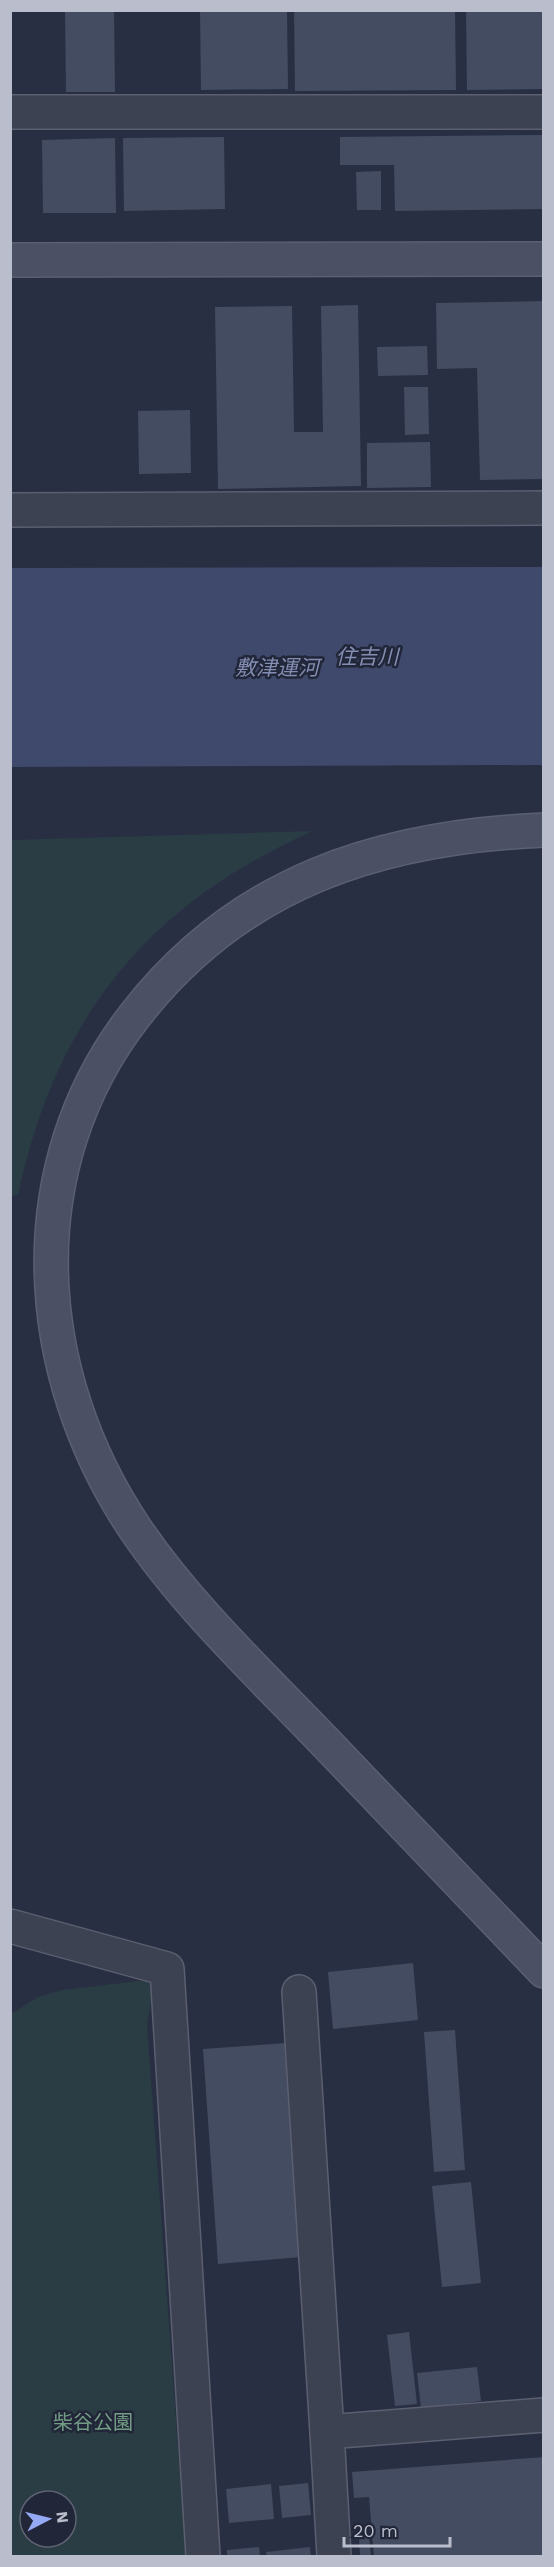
<svg xmlns="http://www.w3.org/2000/svg" width="554" height="2567" font-family="'Work Sans','Noto Sans JP',sans-serif">
	<style>
		.green { fill: #2a3c44; fill-rule: evenodd }
		.water { fill: #3f496b }
		.building { fill: #444c62 }
		.lines { fill: none; stroke-linecap: round; stroke-linejoin: round }
		.street-casing { stroke: #5b5f70; stroke-width: 36 }
		.secondary-casing { stroke: #5b5f70; stroke-width: 36 }
		.street { stroke: #3d4252; stroke-width: 33 }
		.secondary { stroke: #4b5065; stroke-width: 33 }
		.labels { text-anchor: middle; dominant-baseline: central; stroke-width: 5; stroke-linejoin: round; paint-order: stroke }
		.park-label { font-size: 20px; fill: #729c83; stroke: #212638 }
		.water-label { font-size: 21px; font-style: italic; fill: #838eb2; stroke: #212638 }
	</style>
	<rect width="100%" height="100%" fill="#282f43"/>
	<g class="green">
		<path d="M313,831C147,905 56,1018 18,1195L11,1196V840Z"/>
		<path d="M155,1979L147,2025L186,2556H11V2014L38,1997L62,1990ZM30,2501H66V2537H30Z"/>
	</g>
	<path class="water" d="M543,567V765L11,767V568Z"/>
	<g class="building">
		<path d="M65,10H114L115,92H66Z"/>
		<path d="M200,10H287L288,89L201,90Z"/>
		<path d="M294,10H455L456,90L295,91Z"/>
		<path d="M466,10H544V89L467,90Z"/>
		<path d="M544,135V209L395,211L394,165H340V137Z"/>
		<path d="M224,137L225,209L124,211L123,138Z"/>
		<path d="M115,138L116,213H43L42,140Z"/>
		<path d="M381,171V210H357L356,172Z"/>
		<path d="M544,301V479L480,480L477,368L437,369L436,303Z"/>
		<path d="M358,305L361,486L218,489L215,307L292,306L294,432H323L321,306Z"/>
		<path d="M427,346L428,375L378,376L377,347Z"/>
		<path d="M404,387H428L429,434L405,435Z"/>
		<path d="M190,410L191,473L139,474L138,411Z"/>
		<path d="M430,442L431,487L367,488V443Z"/>
		<path d="M413,1963L418,2020L333,2029L328,1972Z"/>
		<path d="M455,2030L465,2170L434,2172L424,2032Z"/>
		<path d="M286,2043L301,2257L218,2264L203,2049Z"/>
		<path d="M471,2182L481,2283L442,2287L432,2186Z"/>
		<path d="M409,2332L417,2404L395,2406L387,2335Z"/>
		<path d="M477,2367L481,2401L421,2408L417,2373Z"/>
		<path d="M544,2457V2556H374L369,2497L354,2498L352,2472Z"/>
		<path d="M308,2483L311,2515L282,2518L279,2486Z"/>
		<path d="M271,2484L274,2519L229,2523L226,2489Z"/>
		<path d="M369,2537L371,2556H360L359,2538Z"/>
		<path d="M259,2547L260,2556H227V2550Z"/>
		<path d="M310,2547L311,2556H267L266,2552Z"/>
	</g>
	<g class="lines">
		<defs>
			<g id="street">
				<path d="M10,112H544"/>
				<path d="M10,510L544,508"/>
				<path d="M10,1926L167,1969L203,2556"/>
				<path d="M299,1992L327,2432"/>
				<path d="M334,2556L327,2432L544,2415"/>
			</g>
			<g id="secondary">
				<path d="M10,260L544,259"/>
				<path d="M544,830C380,837 240,881 136,1014C16,1167 30,1373 136,1530C189,1608 260,1674 325,1742C398,1818 471,1895 544,1971"/>
			</g>
		</defs>
		<use href="#street" class="street-casing"/>
		<use href="#secondary" class="secondary-casing"/>
		<use href="#street" class="street"/>
		<use href="#secondary" class="secondary"/>
	</g>
	<g class="labels">
		<g class="park-label">
			<text x="93" y="2422">柴谷公園</text>
		</g>
		<g class="water-label">
			<text x="367" y="656">住吉川</text>
			<text x="277" y="667">敷津運河</text>
		</g>
	</g>
	<rect width="554" height="2567" fill="none" stroke="#babecc" stroke-width="24"/>
	<g transform="translate(48 2519) rotate(83)"><circle r="28" fill="#212638" stroke="#5e6373" stroke-width="1.5"/>
	<path d="M0-4.5L10 22L0 15L-10 22Z" fill="#96a9f5"/>
	<text y="-9" font-size="16" font-weight="bold" text-anchor="middle" fill="#babecc">N</text>
	</g>
	<path d="M344 2537v9h106v-9" fill="none" stroke="#babecc" stroke-width="3"/>
	<text x="353" y="2537" font-size="18" fill="#babecc" stroke="#212638" stroke-width="4.5" paint-order="stroke">20 m</text>
</svg>
